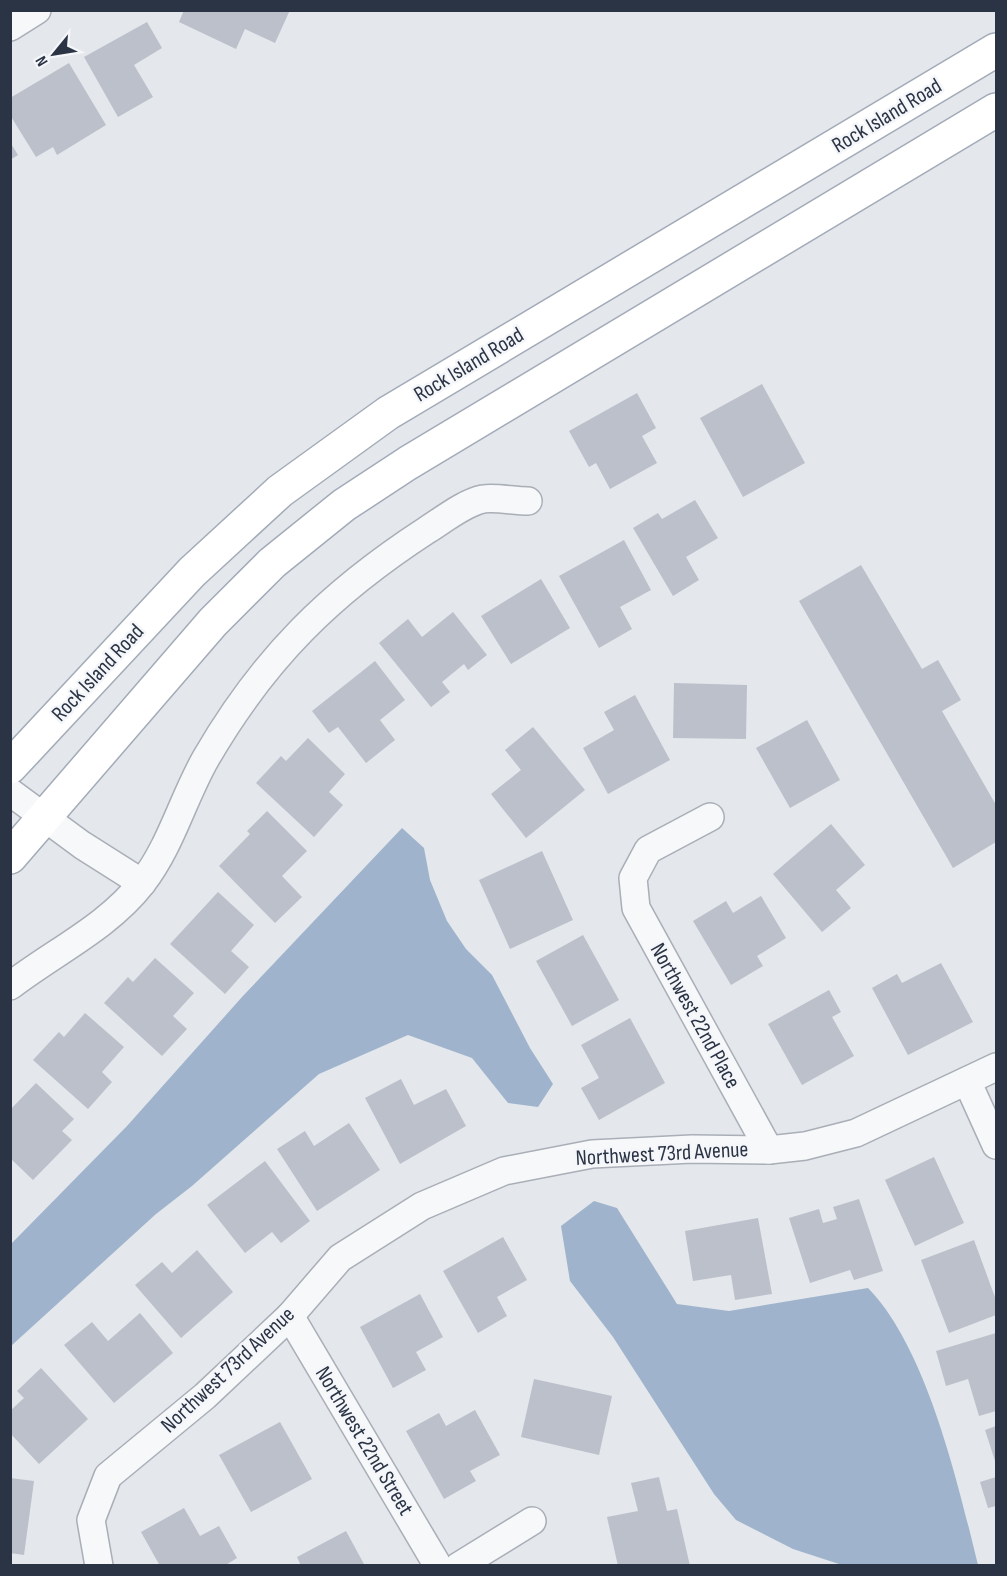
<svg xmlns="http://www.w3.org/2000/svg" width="1007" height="1576" font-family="'Sofia Sans Condensed',sans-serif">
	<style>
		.water { fill: #9fb4cc }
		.building { fill: #bbc0ca }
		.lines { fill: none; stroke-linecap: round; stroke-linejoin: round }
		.minor-casing { stroke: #a9aeb7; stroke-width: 30 }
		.major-casing { stroke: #a3abb8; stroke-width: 36 }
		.minor { stroke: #f7f8fa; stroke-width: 27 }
		.major { stroke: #fff; stroke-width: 33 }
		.labels { text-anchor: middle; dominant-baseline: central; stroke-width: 5; stroke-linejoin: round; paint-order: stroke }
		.street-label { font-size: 22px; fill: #2b3445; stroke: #f4f6f9 }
	</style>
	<rect width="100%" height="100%" fill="#e4e7ec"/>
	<g class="water">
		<path d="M402,828L424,848L430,880L447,921L466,949L492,975L530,1048L553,1084L538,1107L508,1103L472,1058L408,1035L319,1074L192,1186L156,1214L11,1346V1244L127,1126L242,997Z"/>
		<path d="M594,1201L617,1208L677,1304L729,1311L868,1288C927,1348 958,1484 978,1565H842L793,1549L736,1520L714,1494L613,1337L570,1281L561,1226Z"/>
	</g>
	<g class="building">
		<path d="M184,10H290L275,43L245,29L236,49L179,22Z"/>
		<path d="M147,22L162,48L134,65L153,97L118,117L84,57Z"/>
		<path d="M69,63L106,125L57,155L53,147L36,157L10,115V98Z"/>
		<path d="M10,142L18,155L10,160Z"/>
		<path d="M762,384L805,463L743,497L700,418Z"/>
		<path d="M637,393L656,428L642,436L657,463L610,489L596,463L589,467L569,431Z"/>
		<path d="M695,500L718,538L686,557L699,580L673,596L633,528L658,513L662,519Z"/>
		<path d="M624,540L651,590L620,607L632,629L599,648L559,576Z"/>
		<path d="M861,565L922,669L938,660L961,700L942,711L996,805V842L953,868L799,601Z"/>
		<path d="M541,579L570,628L511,664L481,616Z"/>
		<path d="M453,612L487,655L468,670L464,664L442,682L450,692L431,707L379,643L408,619L422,637Z"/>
		<path d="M375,661L405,700L380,720L395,740L366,763L338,727L329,733L312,711Z"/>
		<path d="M674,683L747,685L746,739L673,738Z"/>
		<path d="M635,695L670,760L608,794L583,748L614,730L604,712Z"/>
		<path d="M807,720L840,780L790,808L756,748Z"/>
		<path d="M533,727L585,790L526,838L491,794L521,770L505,750Z"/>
		<path d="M308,738L345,774L329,792L343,805L314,837L256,783L281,756L286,761Z"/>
		<path d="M267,811L307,851L282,876L302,897L275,923L219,866L250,834L247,831Z"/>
		<path d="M831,824L865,865L836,890L851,908L822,932L773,874Z"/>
		<path d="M542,851L573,920L510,949L479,880Z"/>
		<path d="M218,892L254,925L231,951L249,967L225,994L170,944Z"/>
		<path d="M761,896L786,938L757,956L763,966L731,985L693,921L726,901L733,913Z"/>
		<path d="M583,935L619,1000L572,1026L536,961Z"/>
		<path d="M155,958L194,993L173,1016L187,1029L162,1056L104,1003L128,977L133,982Z"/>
		<path d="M941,963L973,1022L908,1055L872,988L897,974L902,983Z"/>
		<path d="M829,990L841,1012L832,1017L854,1056L802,1085L768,1024Z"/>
		<path d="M85,1013L124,1047L102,1072L112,1082L88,1109L33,1060L59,1032L64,1037Z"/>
		<path d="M630,1018L665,1083L599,1120L581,1088L599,1078L581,1045Z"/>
		<path d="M401,1079L414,1105L446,1089L466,1126L400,1164L365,1098Z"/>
		<path d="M36,1083L74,1119L62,1131L72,1140L33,1180L10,1158V1110Z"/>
		<path d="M349,1123L380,1170L317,1211L277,1149L305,1131L314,1146Z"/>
		<path d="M934,1157L964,1223L915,1246L885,1180Z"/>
		<path d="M265,1161L310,1221L281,1243L272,1232L245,1253L207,1205Z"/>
		<path d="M859,1199L883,1271L854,1280L850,1270L810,1283L789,1218L819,1209L823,1223L837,1219L833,1207Z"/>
		<path d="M758,1218L772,1294L735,1300L731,1275L693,1281L685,1231Z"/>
		<path d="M503,1237L527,1280L497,1297L507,1316L478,1333L443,1271Z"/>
		<path d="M974,1240L996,1300V1315L949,1333L921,1260Z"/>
		<path d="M197,1250L233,1292L181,1338L135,1285L162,1262L172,1273Z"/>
		<path d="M420,1294L443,1337L416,1352L426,1370L393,1388L360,1327Z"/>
		<path d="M140,1313L173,1353L114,1403L64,1345L92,1322L108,1341Z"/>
		<path d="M996,1333V1411L979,1416L968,1379L946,1386L936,1351Z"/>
		<path d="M41,1368L88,1419L39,1464L10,1433V1411L24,1398L17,1391Z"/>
		<path d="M534,1379L612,1396L599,1455L521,1437Z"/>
		<path d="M475,1410L500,1455L470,1471L476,1481L444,1499L406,1431L439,1413L446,1426Z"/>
		<path d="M280,1422L312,1479L251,1512L219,1455Z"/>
		<path d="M996,1426V1464L985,1430Z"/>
		<path d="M659,1477L667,1511L677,1509L690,1566H618L607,1517L638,1511L631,1483Z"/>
		<path d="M996,1477V1506L988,1508L980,1482Z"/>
		<path d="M10,1478L34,1481L24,1555L10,1553Z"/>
		<path d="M184,1508L200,1536L219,1526L237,1558L224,1566H160L141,1532Z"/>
		<path d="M346,1531L365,1566H301L297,1557Z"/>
	</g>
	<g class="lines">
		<defs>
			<g id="minor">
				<path d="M10,27L37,10"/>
				<path d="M10,792L82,845L142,883"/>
				<path d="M710,817L648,850L633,878L636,908L769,1150"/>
				<path d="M10,986C54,952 108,927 142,883C171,846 183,798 206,758C264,658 330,593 427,530C443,520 464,503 483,499C496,497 514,501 528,501"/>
				<path d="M967,1081L996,1145"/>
				<path d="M290,1316L438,1566"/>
				<path d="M99,1566L91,1520L108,1476L205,1396L290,1316L340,1258L422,1206L504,1171L592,1154L692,1149L769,1150L805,1146L856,1133L996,1067"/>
				<path d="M459,1566L532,1521"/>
			</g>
			<g id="major">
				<path d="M10,767L192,572L280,491L388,413L996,50"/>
				<path d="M10,857L213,622L272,563L344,505L408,463L996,110"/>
			</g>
		</defs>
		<use href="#minor" class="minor-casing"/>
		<use href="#major" class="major-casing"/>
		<use href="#minor" class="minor"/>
		<use href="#major" class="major"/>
	</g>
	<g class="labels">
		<g class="street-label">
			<text transform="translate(887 116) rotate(-31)">Rock Island Road</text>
			<text transform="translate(469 365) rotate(-31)">Rock Island Road</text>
			<text transform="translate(98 673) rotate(-47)">Rock Island Road</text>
			<text transform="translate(695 1016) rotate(61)">Northwest 22nd Place</text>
			<text transform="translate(662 1154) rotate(-3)">Northwest 73rd Avenue</text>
			<text transform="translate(228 1370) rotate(-43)">Northwest 73rd Avenue</text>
			<text transform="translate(364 1441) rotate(59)">Northwest 22nd Street</text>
		</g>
	</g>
	<rect width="1007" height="1576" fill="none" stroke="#2b3445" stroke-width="24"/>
	<g transform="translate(54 54) rotate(240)" stroke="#f4f6f9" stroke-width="4.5" paint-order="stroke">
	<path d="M0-4.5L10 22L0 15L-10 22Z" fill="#2b3445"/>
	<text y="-9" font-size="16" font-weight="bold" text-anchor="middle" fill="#2b3445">N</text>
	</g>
</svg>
